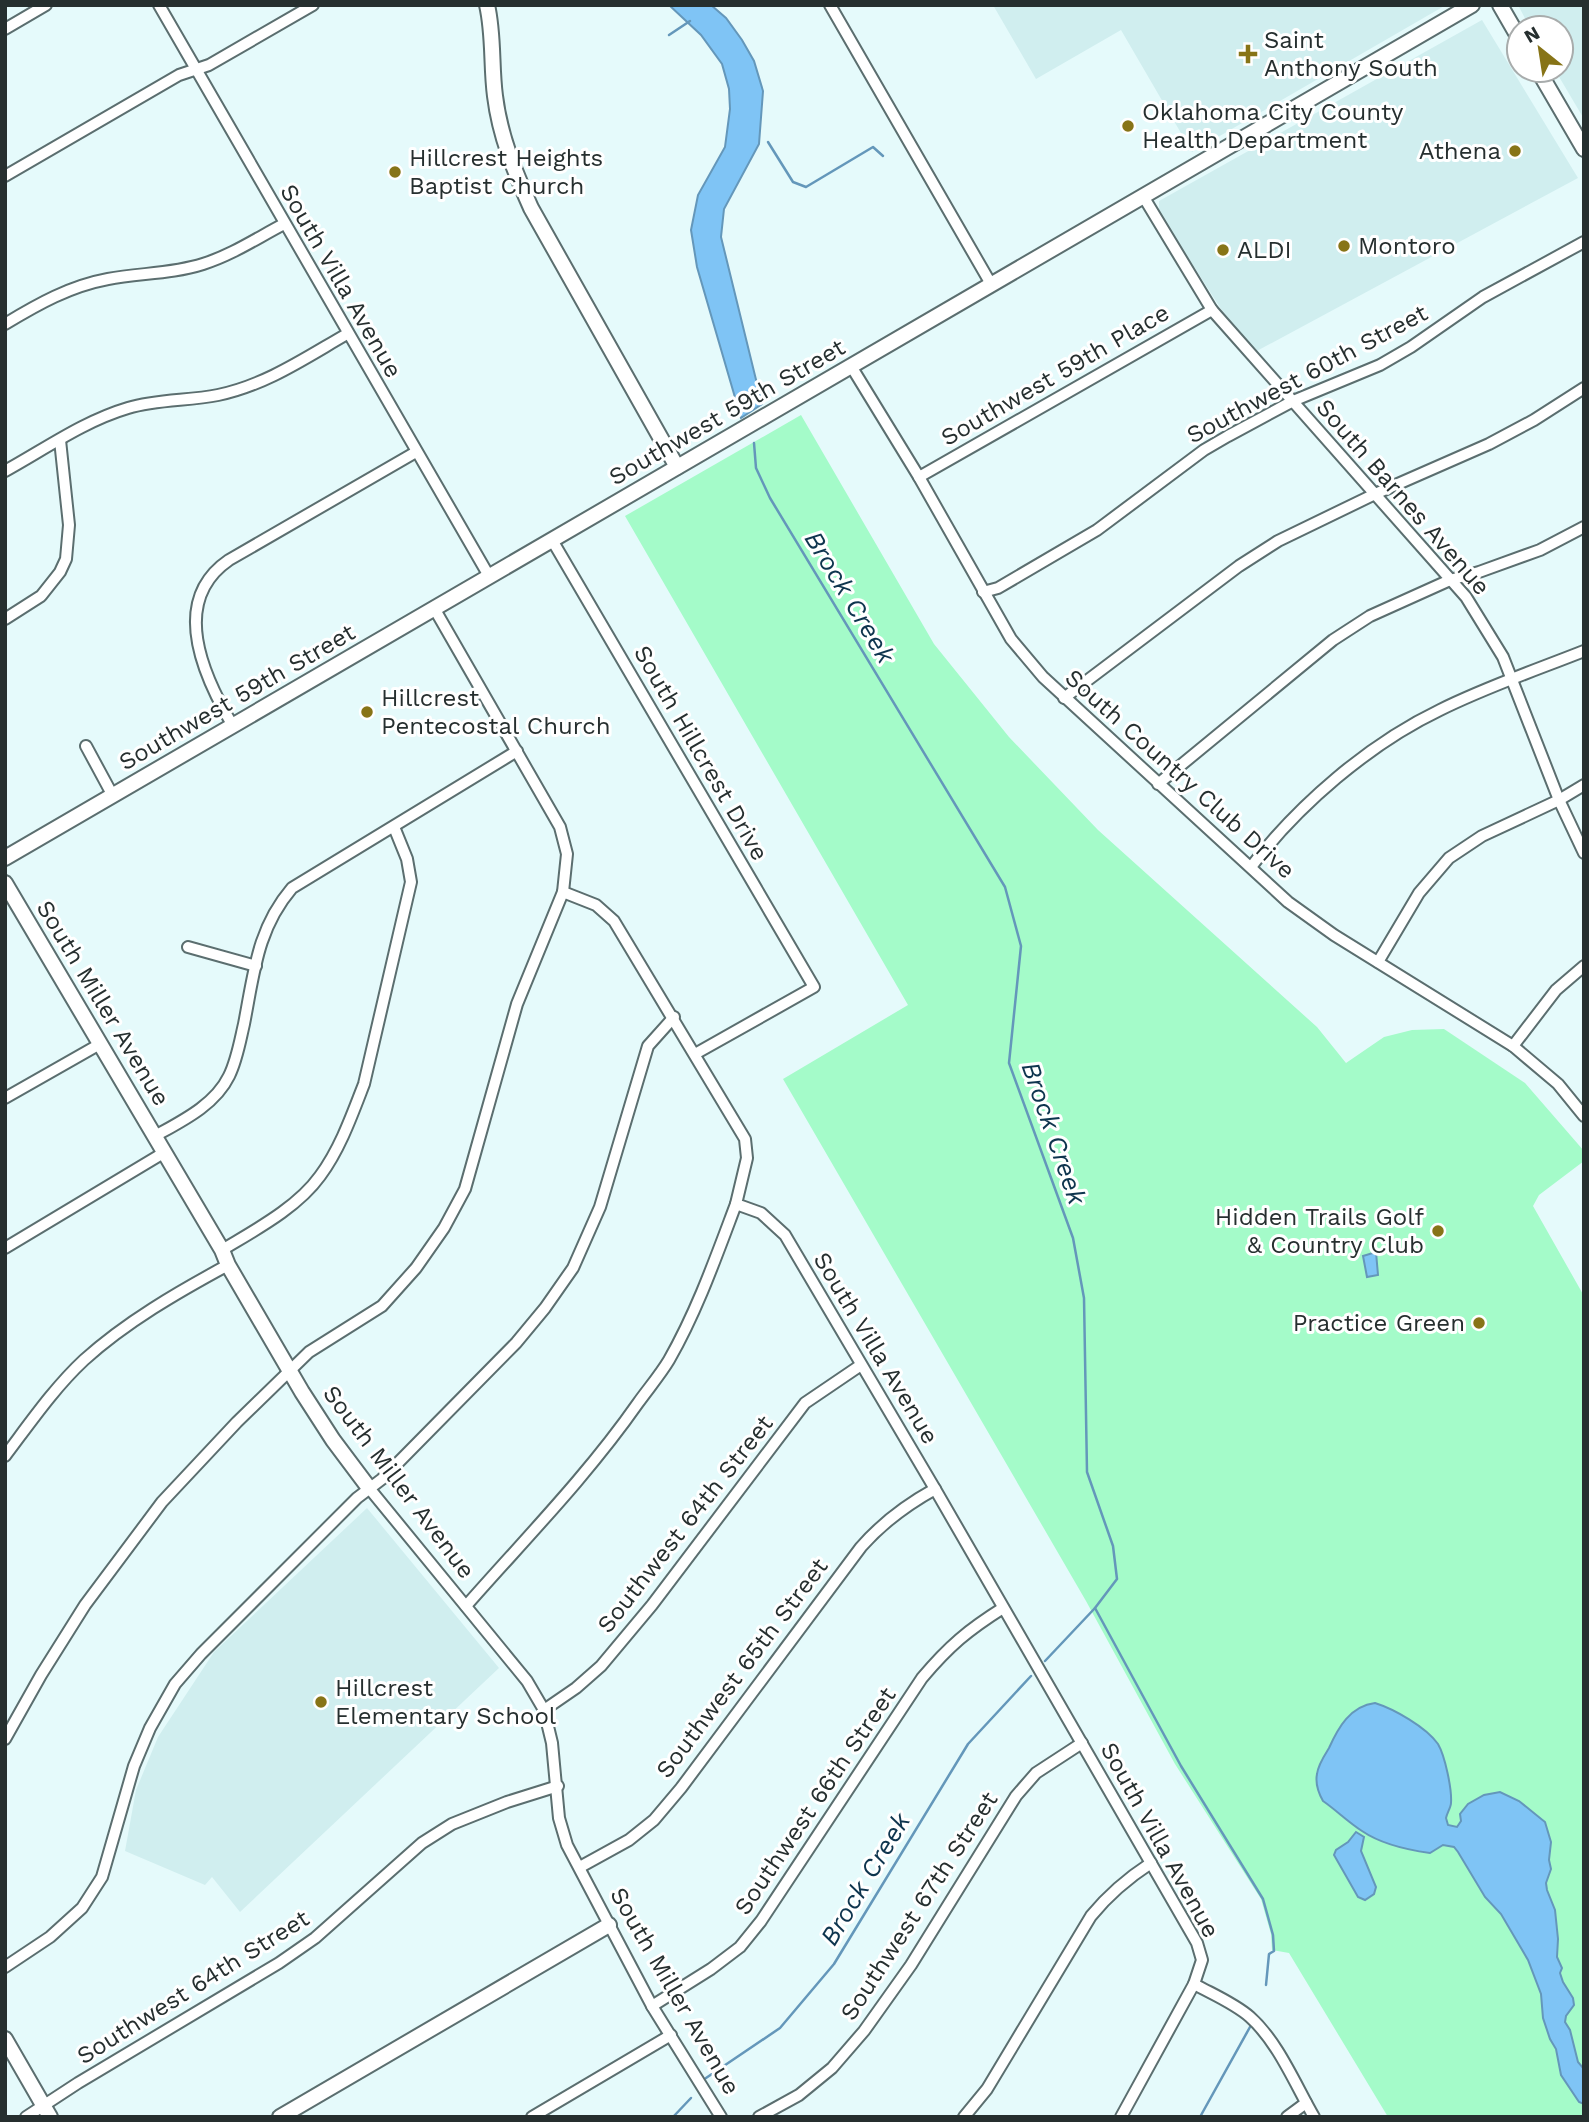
<svg xmlns="http://www.w3.org/2000/svg" width="1589" height="2122" font-family="'Work Sans',sans-serif">
	<style>
		.built { fill: #d0eeef }
		.green { fill: #a4fbc9 }
		.water { fill: #7fc4f5; stroke: #6497ba; stroke-width: 2 }
		.lines { fill: none; stroke-linecap: round; stroke-linejoin: round }
		.stream { stroke: #6497ba; stroke-width: 2.5 }
		.street-casing { stroke: #5b6e6f; stroke-width: 14 }
		.secondary-casing { stroke: #5b6e6f; stroke-width: 18 }
		.street { stroke: #fff; stroke-width: 10 }
		.secondary { stroke: #fff; stroke-width: 14 }
		.poi-dot { fill: #877417; stroke: #fff; stroke-width: 2.5 }
		.labels { text-anchor: middle; dominant-baseline: central; stroke-width: 6; stroke-linejoin: round; paint-order: stroke }
		.poi-label { font-size: 24px; fill: #262f2f; stroke: #fff; text-anchor: start }
		.street-label { font-size: 24px; fill: #262f2f; stroke: #fff }
		.water-label { font-size: 26px; font-style: italic; fill: #0e354e; stroke: #fff }
	</style>
	<rect width="100%" height="100%" fill="#e5fafb"/>
	<g class="built">
		<path d="M993,5H1446L1192,152L1121,30L1036,79Z"/>
		<path d="M1518,5H1584V119L1555,70H1561V28H1530Z"/>
		<path d="M1482,20L1578,178L1255,352L1221,309L1159,212V201Z"/>
		<path d="M367,1508L499,1668L240,1912L212,1877L205,1885L125,1851L136,1790L158,1737L214,1652Z"/>
	</g>
	<path class="green" d="M801,415L934,644L1009,737L1098,830L1317,1027L1346,1063L1384,1037L1412,1030L1444,1029L1525,1083L1584,1151V1161L1539,1195L1533,1206L1584,1296V2117H1388L1289,1953L1272,1950L1271,1934L1261,1899L1175,1764L1086,1601L783,1079L908,1005L625,516Z"/>
	<g class="water">
		<path d="M669,5H711L726,18L742,40L754,61L763,91L759,144L724,209L721,237L762,404L741,418L697,267L691,230L698,195L725,147L730,109L729,89L722,64L701,35Z"/>
		<path d="M1376,1252L1378,1275L1367,1277L1363,1256Z"/>
		<path d="M1375,1703C1394,1709 1426,1727 1438,1744C1445,1756 1452,1789 1451,1803C1451,1807 1447,1813 1446,1818L1448,1825L1457,1827L1461,1821L1460,1814L1468,1804L1484,1795L1500,1792L1519,1801L1545,1822L1551,1842L1549,1860L1551,1869L1546,1883L1547,1890L1555,1910L1558,1939L1557,1957L1562,1968L1560,1973L1563,1982L1573,1998L1574,2005L1566,2016L1565,2022L1570,2030L1578,2062L1584,2069V2104L1579,2102L1561,2075L1556,2049L1550,2039L1543,2018L1541,1994L1528,1960L1501,1914L1485,1897L1458,1852L1454,1847L1443,1845L1430,1853C1408,1850 1381,1844 1362,1831C1348,1822 1336,1810 1323,1801C1318,1792 1315,1784 1317,1774C1318,1765 1324,1756 1329,1748C1338,1728 1350,1706 1375,1703Z"/>
		<path d="M1356,1832L1364,1837L1361,1851L1376,1887L1374,1894L1365,1900L1358,1897L1334,1855L1336,1850L1348,1842Z"/>
	</g>
	<g class="lines">
		<g class="stream">
			<path d="M669,35L690,21"/>
			<path d="M768,142L793,182L806,187L873,147L883,156"/>
			<path d="M754,443L756,468L770,498L1005,887L1021,946L1009,1063L1073,1238L1084,1298L1087,1472L1113,1546L1117,1579L1095,1608L1045,1661"/>
			<path d="M1095,1608L1181,1766L1263,1899L1273,1935L1274,1951L1269,1954L1266,1985"/>
			<path d="M706,2078L780,2028L834,1964L968,1744L1031,1676"/>
			<path d="M673,2117L691,2098"/>
			<path d="M1200,2117L1250,2027"/>
		</g>
		<defs>
			<g id="street">
				<path d="M159,5L489,576"/>
				<path d="M830,5L991,284"/>
				<path d="M5,29L46,5"/>
				<path d="M5,176L179,75L209,65L313,5"/>
				<path d="M1143,196L1212,310L1466,597L1503,657L1559,800L1584,853"/>
				<path d="M5,324C38,304 70,286 108,279C139,273 172,274 203,264C232,255 257,238 284,224"/>
				<path d="M851,366L919,477L1011,639L1043,677L1288,902L1334,935L1513,1046L1558,1084L1584,1116"/>
				<path d="M5,471C45,449 84,421 128,408C157,399 188,401 218,395C266,385 305,358 347,334"/>
				<path d="M919,477L1212,310"/>
				<path d="M552,540L814,987L695,1054"/>
				<path d="M983,592L998,588L1097,530L1204,450L1228,436L1293,401L1380,365L1411,347L1483,297L1584,242"/>
				<path d="M434,608L560,827L567,854L563,892L596,905L614,921L745,1139L747,1158L736,1204L761,1213L785,1235L935,1489L1197,1943L1202,1960L1194,1984C1212,1994 1234,2003 1250,2017C1278,2042 1295,2084 1314,2117"/>
				<path d="M5,619L41,596L60,572L66,559L69,525L60,440"/>
				<path d="M1064,698L1239,566L1278,541L1375,494L1489,444L1534,420L1584,388"/>
				<path d="M233,726C203,676 169,601 229,560L416,452"/>
				<path d="M86,746L113,796"/>
				<path d="M1158,784L1333,640L1370,616L1450,580L1479,572L1540,550L1584,527"/>
				<path d="M1251,867C1298,805 1369,744 1440,710C1486,687 1536,670 1584,651"/>
				<path d="M188,947L256,966"/>
				<path d="M1378,962L1419,893L1449,858L1482,836L1559,800L1584,785"/>
				<path d="M1513,1046L1556,990L1584,966"/>
				<path d="M5,1098L100,1044"/>
				<path d="M155,1136C182,1121 215,1105 229,1076C237,1060 240,1041 244,1024C254,973 257,929 292,888L517,751"/>
				<path d="M5,1248L165,1152"/>
				<path d="M222,1250C255,1230 297,1208 320,1176C340,1149 352,1115 364,1084L411,882L407,859L394,827"/>
				<path d="M5,1456C30,1423 54,1388 84,1360C126,1322 178,1292 228,1265"/>
				<path d="M369,1488L527,1681L544,1710L552,1743L559,1818L567,1845L652,2006L721,2117"/>
				<path d="M466,1606C524,1540 587,1476 638,1403C648,1389 660,1375 669,1360C697,1311 716,1257 736,1204"/>
				<path d="M544,1710L576,1688L601,1666L652,1605L805,1403L861,1365"/>
				<path d="M5,1739L41,1675L85,1605L162,1502L237,1422L309,1352L382,1306L416,1268L444,1228L465,1189L517,1004L563,892"/>
				<path d="M580,1867L629,1840L654,1820L681,1788L861,1547C883,1522 906,1505 935,1489"/>
				<path d="M5,1967L50,1937L82,1908L102,1877L134,1766L150,1728L175,1684L201,1654L357,1498L382,1479L516,1343L545,1308L573,1268L600,1207L648,1046L674,1017"/>
				<path d="M652,2006L711,1969L740,1947L761,1921L922,1678C949,1646 968,1630 1003,1608"/>
				<path d="M26,2117L78,2083L279,1963L315,1938L422,1843L452,1824L507,1802L558,1786"/>
				<path d="M532,2117L671,2035"/>
				<path d="M759,2117L799,2095L832,2068L864,2031L911,1965L1016,1796L1036,1773L1082,1743"/>
				<path d="M964,2117L987,2089L1091,1916C1109,1894 1128,1878 1151,1863"/>
				<path d="M1121,2117L1194,1984"/>
				<path d="M1287,2117L1306,2103"/>
			</g>
			<g id="secondary">
				<path d="M487,5C494,35 491,66 495,96C500,137 515,172 531,208L677,467"/>
				<path d="M1500,5L1519,38"/>
				<path d="M1538,70L1584,149"/>
				<path d="M5,858L1472,5"/>
				<path d="M5,883L222,1250L228,1265L302,1392L333,1440L369,1488"/>
				<path d="M5,2039L50,2117"/>
				<path d="M280,2117L609,1925"/>
			</g>
		</defs>
		<use href="#street" class="street-casing"/>
		<use href="#secondary" class="secondary-casing"/>
		<use href="#street" class="street"/>
		<use href="#secondary" class="secondary"/>
	</g>
	<g class="poi-dot">
		<path d="M1244.5 43.5h7v7h7v7h-7v7h-7v-7h-7v-7h7z"/>
		<circle cx="1128" cy="126" r="7"/>
		<circle cx="1515" cy="151" r="7"/>
		<circle cx="395" cy="172" r="7"/>
		<circle cx="1344" cy="246" r="7"/>
		<circle cx="1223" cy="250" r="7"/>
		<circle cx="367" cy="712" r="7"/>
		<circle cx="1438" cy="1231" r="7"/>
		<circle cx="1479" cy="1323" r="7"/>
		<circle cx="321" cy="1702" r="7"/>
	</g>
	<g class="labels">
		<g class="poi-label">
			<text x="1264" y="40">Saint<tspan x="1264" dy="28">Anthony South</tspan></text>
			<text x="1142" y="112">Oklahoma City County<tspan x="1142" dy="28">Health Department</tspan></text>
			<text x="1501" y="151" text-anchor="end">Athena</text>
			<text x="409" y="158">Hillcrest Heights<tspan x="409" dy="28">Baptist Church</tspan></text>
			<text x="1358" y="246">Montoro</text>
			<text x="1237" y="250">ALDI</text>
			<text x="381" y="698">Hillcrest<tspan x="381" dy="28">Pentecostal Church</tspan></text>
			<text x="1424" y="1217" text-anchor="end">Hidden Trails Golf<tspan x="1424" dy="28">&amp; Country Club</tspan></text>
			<text x="1465" y="1323" text-anchor="end">Practice Green</text>
			<text x="335" y="1688">Hillcrest<tspan x="335" dy="28">Elementary School</tspan></text>
		</g>
		<g class="street-label">
			<text transform="translate(341 281) rotate(60)">South Villa Avenue</text>
			<text transform="translate(1307 374) rotate(-28)">Southwest 60th Street</text>
			<text transform="translate(1055 375) rotate(-30)">Southwest 59th Place</text>
			<text transform="translate(727 412) rotate(-30)">Southwest 59th Street</text>
			<text transform="translate(1403 497) rotate(49)">South Barnes Avenue</text>
			<text transform="translate(237 697) rotate(-30)">Southwest 59th Street</text>
			<text transform="translate(701 753) rotate(60)">South Hillcrest Drive</text>
			<text transform="translate(1180 774) rotate(42)">South Country Club Drive</text>
			<text transform="translate(103 1003) rotate(59)">South Miller Avenue</text>
			<text transform="translate(876 1348) rotate(59)">South Villa Avenue</text>
			<text transform="translate(399 1482) rotate(53)">South Miller Avenue</text>
			<text transform="translate(685 1524) rotate(-52)">Southwest 64th Street</text>
			<text transform="translate(742 1668) rotate(-53)">Southwest 65th Street</text>
			<text transform="translate(815 1801) rotate(-56)">Southwest 66th Street</text>
			<text transform="translate(1160 1840) rotate(61)">South Villa Avenue</text>
			<text transform="translate(919 1906) rotate(-57)">Southwest 67th Street</text>
			<text transform="translate(193 1987) rotate(-32)">Southwest 64th Street</text>
			<text transform="translate(675 1991) rotate(60)">South Miller Avenue</text>
		</g>
		<g class="water-label">
			<text transform="translate(850 597) rotate(59)">Brock Creek</text>
			<text transform="translate(1054 1133) rotate(71)">Brock Creek</text>
			<text transform="translate(865 1879) rotate(-59)">Brock Creek</text>
		</g>
	</g>
	<rect width="1589" height="2122" fill="none" stroke="#262f2f" stroke-width="14"/>
	<g transform="translate(1540 49) rotate(330)"><circle r="33" fill="#ffffff" stroke="#a8acac" stroke-width="2"/>
	<path d="M0-5L12 26L0 18L-12 26Z" fill="#877417"/>
	<text y="-10" font-size="19" font-weight="bold" text-anchor="middle" fill="#262f2f">N</text>
	</g>
</svg>
